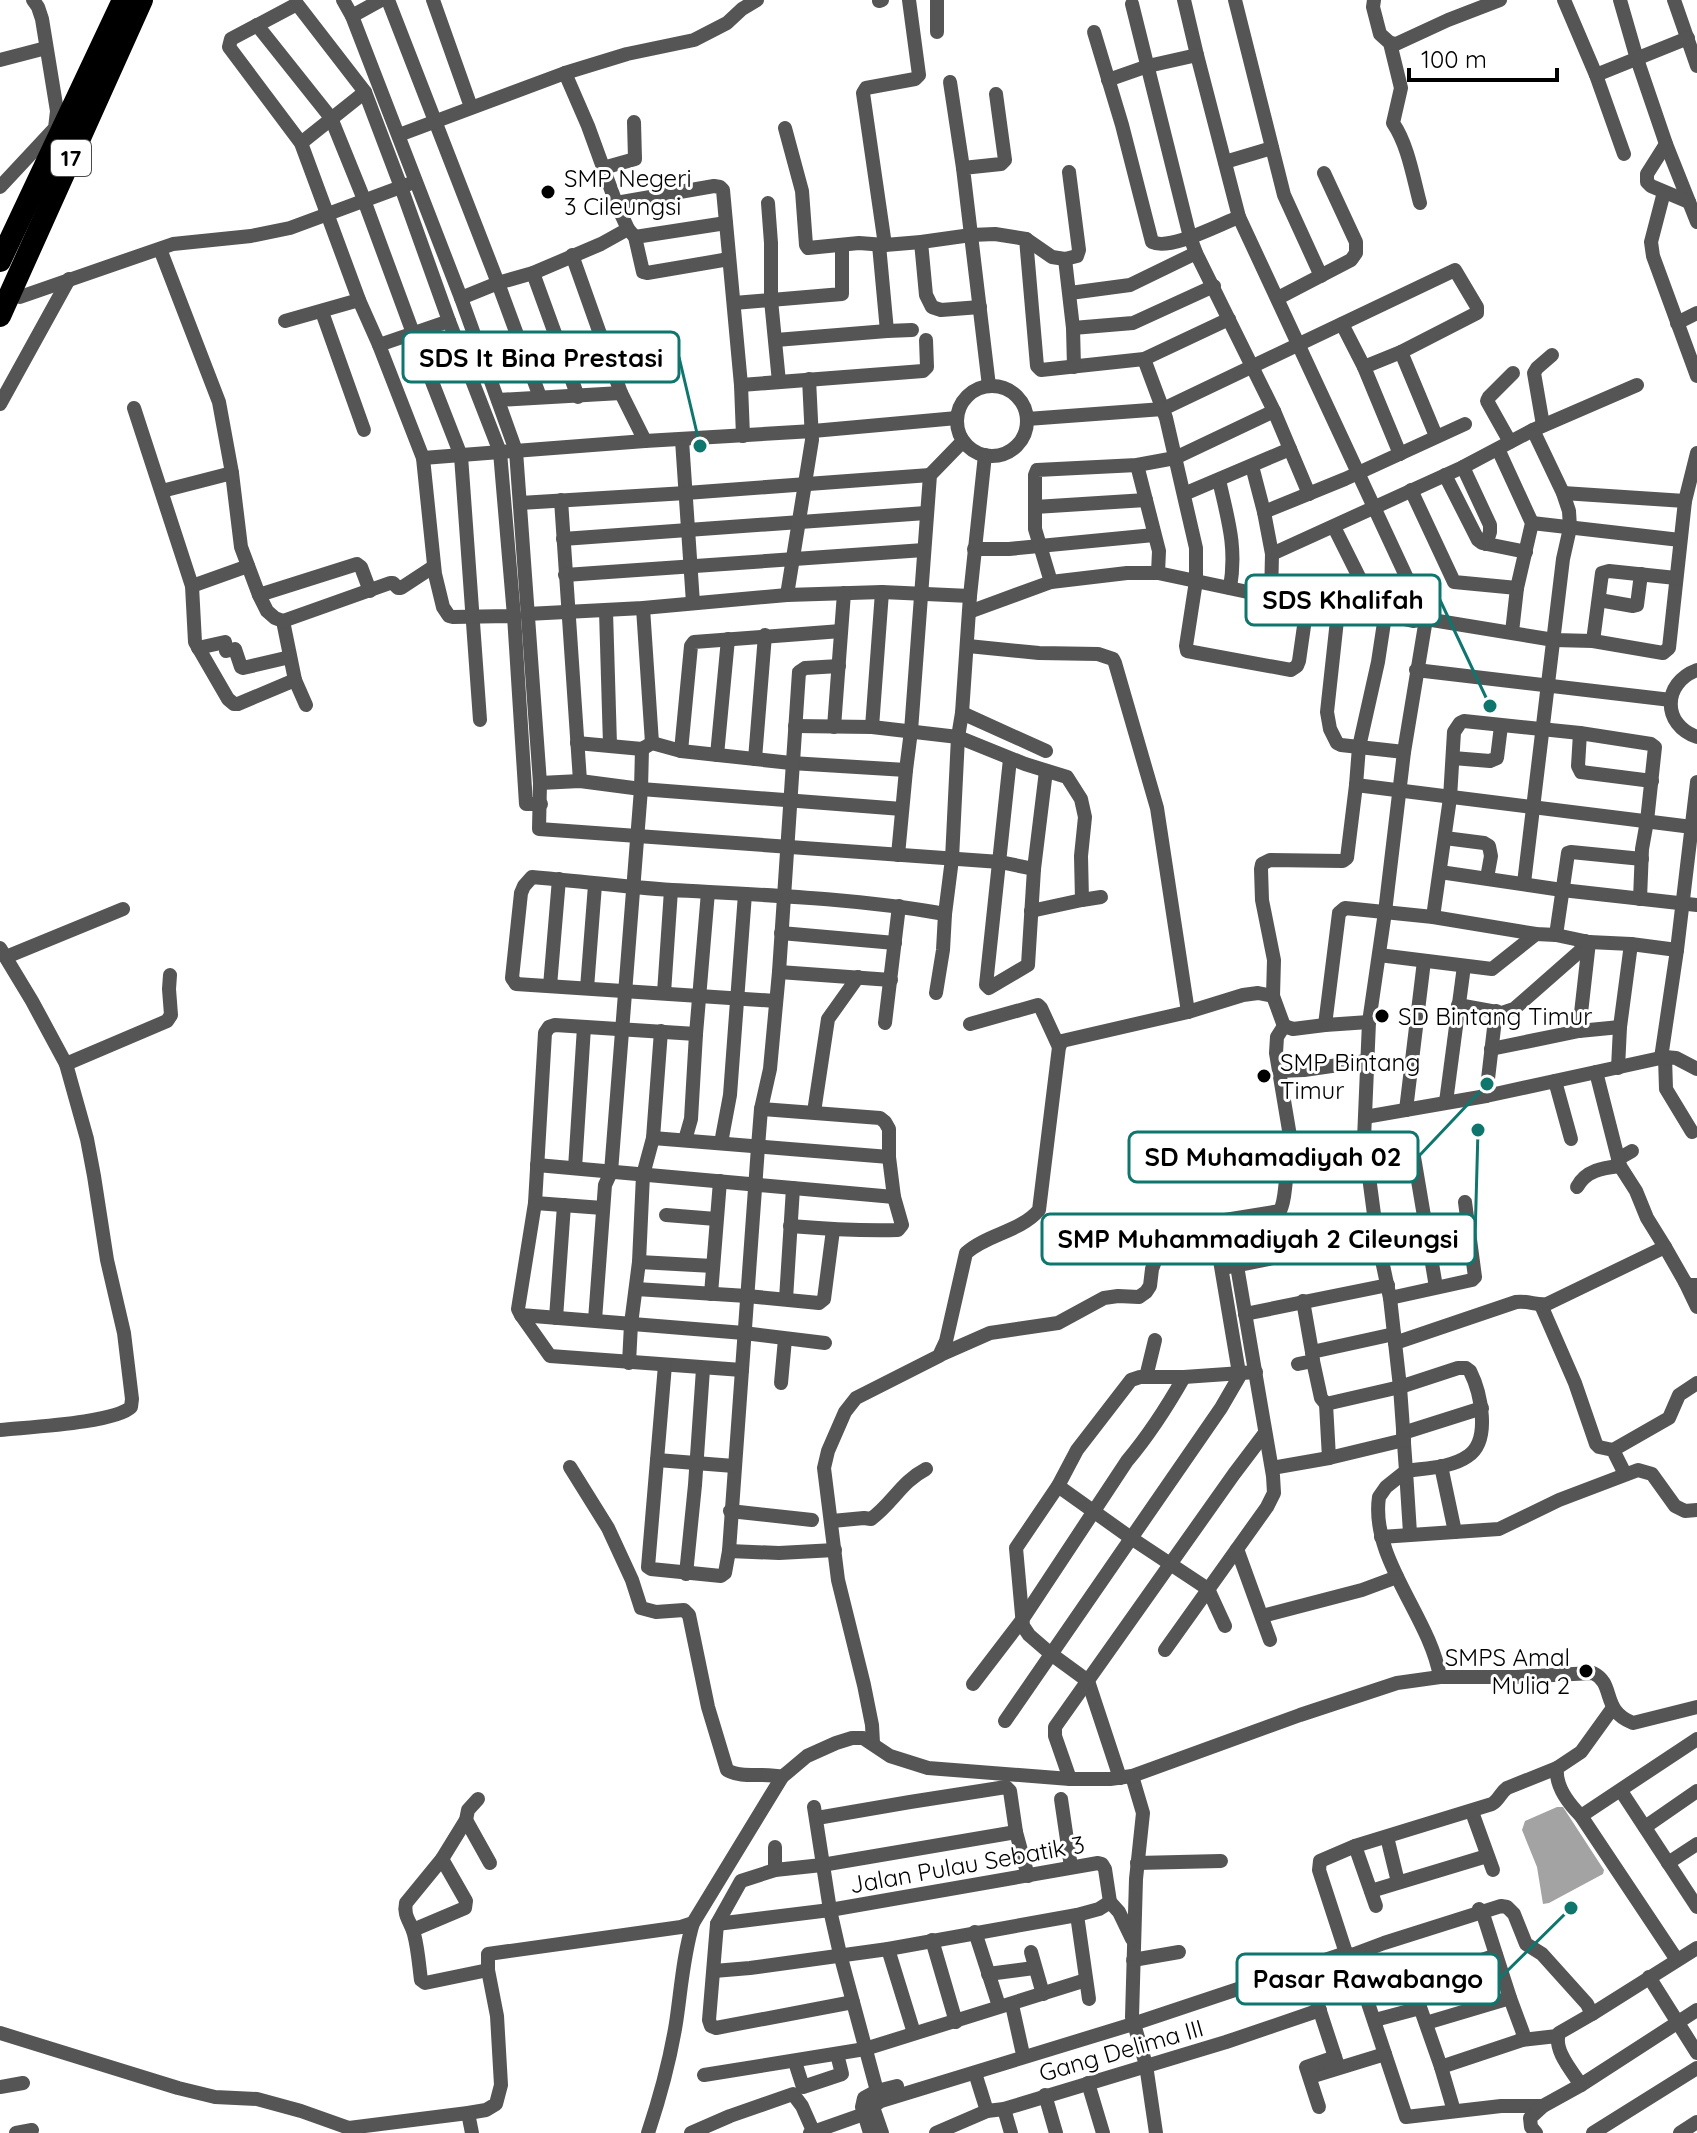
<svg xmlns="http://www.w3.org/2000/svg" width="1697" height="2133" font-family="Quicksand,sans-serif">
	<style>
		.water { fill: #a3a3a3 }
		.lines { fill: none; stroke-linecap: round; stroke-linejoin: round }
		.minor { stroke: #555; stroke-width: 14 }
		.highway { stroke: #000; stroke-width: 22 }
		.poi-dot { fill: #000; stroke: #fff; stroke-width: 3 }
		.labels { text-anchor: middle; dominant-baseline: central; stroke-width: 6; stroke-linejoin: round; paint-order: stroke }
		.shield { fill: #fff; stroke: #4c4c4c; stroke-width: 2 }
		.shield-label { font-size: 22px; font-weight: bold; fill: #000 }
		.poi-label { font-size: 24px; fill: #000; stroke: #fff; text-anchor: start }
		.street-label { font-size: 24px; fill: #000; stroke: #fff }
		.leader { fill: none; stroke: #0f766e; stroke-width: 3 }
		.callout-dot { fill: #0f766e; stroke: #fff; stroke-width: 3 }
		.callout { fill: #fff; stroke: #0f766e; stroke-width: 3 }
		.callout-label { font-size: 26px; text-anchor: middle; font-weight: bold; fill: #000 }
	</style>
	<rect width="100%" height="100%" fill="#fff"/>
	<path class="water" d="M1557,1807H1563L1604,1870L1603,1874L1549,1903L1543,1904L1537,1867L1522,1830L1525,1821Z"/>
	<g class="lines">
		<g class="minor">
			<path d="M343,0L352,16L461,298L516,451L540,783L539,829L1000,862L1034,869"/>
			<path d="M388,0L498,283L540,397"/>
			<path d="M433,0L471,107"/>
			<path d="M1184,0L1197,55L1239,217L1426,619L1404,752L1385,912L1369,1022L1364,1139L1377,1237L1390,1298L1400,1387L1406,1471L1386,1487L1379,1497C1370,1559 1430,1617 1440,1677"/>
			<path d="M1235,0L1284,195L1321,276"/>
			<path d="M1374,0L1373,7L1380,34L1390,43L1401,88L1393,123C1408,145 1413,177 1420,203"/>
			<path d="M1564,0L1596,75L1624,154"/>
			<path d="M1620,0L1637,59L1666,144L1697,222"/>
			<path d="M1674,0L1697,66"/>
			<path d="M879,1L882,0"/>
			<path d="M1132,4L1190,237L1196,253L1274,411L1309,494"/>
			<path d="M352,16L381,0"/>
			<path d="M257,25L331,118L361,192L413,333L461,456L480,720"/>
			<path d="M937,32V0"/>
			<path d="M1094,32L1122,125L1152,242C1170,251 1220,224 1239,217"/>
			<path d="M1390,43L1396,44L1448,20L1500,0"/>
			<path d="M0,60L46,48"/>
			<path d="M565,73L588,126L616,203L628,229L635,237L643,272L647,273L729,259"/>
			<path d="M1596,75L1688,38"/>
			<path d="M1108,80L1148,66L1197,55"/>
			<path d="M950,82L963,168"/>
			<path d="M785,128L802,191L806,245L808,248L859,243L885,245L921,242L971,235L995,234L1026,239L1037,366L1041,370L1144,359L1229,319"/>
			<path d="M399,135L565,73L627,54L694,40L727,23L742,9L757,0"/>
			<path d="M301,143L365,92"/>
			<path d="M1666,144L1647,174V182L1651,186L1689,202"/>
			<path d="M1225,162L1272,148"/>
			<path d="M603,168L635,159L634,122"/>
			<path d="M0,187L55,128L57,111L42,19L38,7L33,0"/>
			<path d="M1664,192L1651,242L1653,256L1697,376"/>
			<path d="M616,203L714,186L720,187L723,190L741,385L743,436"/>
			<path d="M768,203L771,243V300L779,382"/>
			<path d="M635,237L726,223"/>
			<path d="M1026,239L1052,257L1065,259L1073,328L1074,367"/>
			<path d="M921,242L926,295L932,307L941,310L980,307"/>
			<path d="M879,245L887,331"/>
			<path d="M885,245L863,93L866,88L915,79L919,75L909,0"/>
			<path d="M160,249L219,402L232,473L241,547L259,595L267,611L275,618L283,621L295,680L306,705"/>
			<path d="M572,255L621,393L645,441"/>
			<path d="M1065,259L1077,256L1079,250L1069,172"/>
			<path d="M533,273L578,397"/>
			<path d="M1070,293L1130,285L1196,253"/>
			<path d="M20,297L173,244L251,236L290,228L409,184"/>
			<path d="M461,298L498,283L533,273L601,244L628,229"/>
			<path d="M1278,298L1351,260L1356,253V242L1324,173"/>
			<path d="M734,303L842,294V245"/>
			<path d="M322,312L364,430"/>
			<path d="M285,321L359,300"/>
			<path d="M1677,323L1697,313"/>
			<path d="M1342,324L1364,367L1400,454"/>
			<path d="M1073,328L1133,323L1214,286"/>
			<path d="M776,340L887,331L912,330"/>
			<path d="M379,345L449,321"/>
			<path d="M1401,352L1436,436"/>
			<path d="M1144,359L1166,418L1196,548V581L1186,646L1187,651L1291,670L1297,666L1299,661L1307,605"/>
			<path d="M741,385L923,371L927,367L926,340"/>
			<path d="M989,386L963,168L1001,164L1005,160L996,94"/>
			<circle cx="992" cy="421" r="35"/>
			<path d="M498,400L621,393"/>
			<path d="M0,404L69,279"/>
			<path d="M134,408L192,586L195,642L228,699L234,704H238L295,680"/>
			<path d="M1027,419L1163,409L1455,270L1477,307V313L1401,352L1364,367"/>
			<path d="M1543,425L1534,373L1537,368L1552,355"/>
			<path d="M1533,430L1637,385"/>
			<path d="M682,440L693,603"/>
			<path d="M1510,442L1487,401L1489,397L1513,373"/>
			<path d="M1498,449L1532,523L1517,588L1512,632"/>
			<path d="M423,458L645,441L813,431L957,418"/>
			<path d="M1137,465L1159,551L1158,573"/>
			<path d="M1252,466L1264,512L1272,554L1271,598"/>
			<path d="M1463,467L1490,525V532L1486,544"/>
			<path d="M1445,475L1478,540L1482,543L1526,552"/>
			<path d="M1219,480C1228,520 1237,547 1230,588"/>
			<path d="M1411,490L1454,582L1517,588"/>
			<path d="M162,491L232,473"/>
			<path d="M1563,493L1685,501"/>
			<path d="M1184,494L1290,449"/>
			<path d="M561,500L580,781"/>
			<path d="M520,503L686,493L930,475"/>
			<path d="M1035,507L1146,500"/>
			<path d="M1264,512L1345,479L1465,424"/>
			<path d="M1532,523L1680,540"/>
			<path d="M1334,527L1377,613"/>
			<path d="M563,539L926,513"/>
			<path d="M974,549H1009L1154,535"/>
			<path d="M1272,554L1463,467L1533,430L1563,493L1569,511L1570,528L1563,559L1524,883"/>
			<path d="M565,575L924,550"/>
			<path d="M1051,582L1035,529V475L1037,470L1137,465L1175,458L1274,411"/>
			<path d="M192,586L248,566"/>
			<path d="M259,595L357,564L361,567L370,591"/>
			<path d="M787,595L812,440L809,379"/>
			<path d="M1599,600L1633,606L1637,605L1641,574"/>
			<path d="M643,608L652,743"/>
			<path d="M606,611L610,745"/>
			<path d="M1338,611L1327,712L1330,729L1337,743L1341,745L1404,752"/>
			<path d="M969,612L1051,582L1127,573H1158L1338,611L1377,613L1413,621L1426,619L1554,640L1593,641L1663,653L1669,648L1685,501L1697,453"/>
			<path d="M527,614L643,608L787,595L882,592L970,596"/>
			<path d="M514,616L453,617L449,616L443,607L435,574L423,458L379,345L359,300L301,143L229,47L231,39L297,4L365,92L401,187L449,321L500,452L514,616L526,804H541"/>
			<path d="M283,621L390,583H393L398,588H401L433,567"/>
			<path d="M1593,641L1602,573L1609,571L1676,578"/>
			<path d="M968,646L1039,653L1098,654L1113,659L1115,663L1157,808L1188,1012"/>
			<path d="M198,648L225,642L226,651L235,649L241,667L243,668L290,657"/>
			<path d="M1416,670L1671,700"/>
			<path d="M1697,670C1662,683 1662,725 1697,737"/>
			<path d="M962,713L1046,751"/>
			<path d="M795,726L872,727L958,737L1025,764L1067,777L1081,799L1085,817L1081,856L1082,900L1031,911"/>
			<path d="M834,727L844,593"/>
			<path d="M872,727L882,592"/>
			<path d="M1580,733L1578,766L1581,772L1652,781"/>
			<path d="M577,743L642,749L652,743L681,751L791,763L906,770"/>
			<path d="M681,751L691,646L694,642L841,631"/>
			<path d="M717,755L728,639"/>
			<path d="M1453,758L1490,761L1497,758L1501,726"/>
			<path d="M755,759L765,635"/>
			<path d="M1010,759L986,985L989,988L1028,965L1034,869L1046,771"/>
			<path d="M540,783L580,781L641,789L902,809"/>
			<path d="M1356,785L1692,827"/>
			<path d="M1445,838L1484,843L1489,846L1491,856L1487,878"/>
			<path d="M898,855L906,770L911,731L930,475L963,441"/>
			<path d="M1440,872L1562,890L1697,905"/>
			<path d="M1082,900L1101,897"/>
			<path d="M1433,917L1450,798L1454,732L1460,723L1464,721L1580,733L1651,744L1655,747L1647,821L1642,849L1640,899"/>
			<path d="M781,933L895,943"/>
			<path d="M1556,935L1568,853L1571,852L1642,859"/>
			<path d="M0,948L32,1001L66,1064L87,1139L94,1176L107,1260L124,1333L132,1399L131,1407C115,1423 27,1427 0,1430"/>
			<path d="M1379,955L1492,969L1536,934"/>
			<path d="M6,957L123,909"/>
			<path d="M779,972L891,980"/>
			<path d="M550,986L559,879"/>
			<path d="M587,988L595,885"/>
			<path d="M664,993L671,890"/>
			<path d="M936,993L943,950L945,914L952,859L958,737L962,713L970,596L985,455"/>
			<path d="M776,1001L516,984L512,978L521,893L524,886L532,877C579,881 625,887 672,890C763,895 855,898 945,914"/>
			<path d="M1458,1005L1502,1013L1514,1009L1580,951L1585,941"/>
			<path d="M1369,1022L1325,1025L1339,913L1345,908L1433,917L1536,934L1556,935L1589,942L1631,944L1677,950"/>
			<path d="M885,1023L899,906"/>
			<path d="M970,1024L1038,1005L1041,1008L1059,1047"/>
			<path d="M1284,1026L1273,996L1274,960L1262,900L1261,869L1262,864L1270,860L1343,861L1347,858L1356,785L1359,747L1378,662L1385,616"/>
			<path d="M1284,1026L1293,1029L1325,1025"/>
			<path d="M1579,1031L1589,942"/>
			<path d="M696,1034L555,1025L549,1027L545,1033L535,1203L518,1309L521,1315L744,1333L825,1343"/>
			<path d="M1491,1049L1579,1031L1620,1027"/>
			<path d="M1665,1057L1666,1089L1692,1132"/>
			<path d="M1661,1058L1677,950L1697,782"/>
			<path d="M66,1064L167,1021L171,1015L169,989L170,975"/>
			<path d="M1618,1068L1620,1027L1631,944"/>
			<path d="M1279,1071L1304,1070L1366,1061"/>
			<path d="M1555,1081L1571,1139"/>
			<path d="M1486,1096L1496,1011"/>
			<path d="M1446,1102L1464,966"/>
			<path d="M761,1109L880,1118L885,1122L889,1129V1157L894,1197L902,1225L898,1230C861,1231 826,1229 790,1226"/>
			<path d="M1406,1110L1424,961"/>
			<path d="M814,1112L828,1019L858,977"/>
			<path d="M1365,1117L1486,1096L1665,1057L1676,1058L1697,1069"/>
			<path d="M653,1138L889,1157"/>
			<path d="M685,1140L691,1119L696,1034L708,892"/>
			<path d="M721,1143L730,1095L745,894"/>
			<path d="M1618,1159L1632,1151"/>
			<path d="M1294,1160L1368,1166"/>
			<path d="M1368,1161L1406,1153H1409L1414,1157L1436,1287"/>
			<path d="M537,1165L894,1197"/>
			<path d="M575,1168L584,1027"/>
			<path d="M1577,1187C1586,1170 1603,1168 1620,1166"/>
			<path d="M535,1203L603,1208"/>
			<path d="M666,1215L716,1219"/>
			<path d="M1665,1247L1685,1282L1689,1285H1697"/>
			<path d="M639,1262L713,1266"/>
			<path d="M1229,1267L1377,1237"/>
			<path d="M1685,1282L1697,1307"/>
			<path d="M636,1289L747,1296L819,1303L824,1299L833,1230"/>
			<path d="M711,1294L720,1181"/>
			<path d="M1390,1298L1472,1280L1475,1277L1465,1202"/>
			<path d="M786,1299L793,1188"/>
			<path d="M1303,1301L1312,1352"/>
			<path d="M1541,1305L1575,1383L1596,1444L1599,1447L1613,1450L1625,1474"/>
			<path d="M1245,1314L1388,1285"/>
			<path d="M521,1315L550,1356L742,1370"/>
			<path d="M556,1318L564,1205"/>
			<path d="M595,1320L605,1185L611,1172L641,789L642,749"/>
			<path d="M1395,1343L1516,1302C1527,1300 1538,1306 1547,1304L1665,1247L1647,1218L1636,1191L1620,1166L1596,1072"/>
			<path d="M940,1355L990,1333L1058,1323L1104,1298L1118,1296L1139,1297L1146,1292L1150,1286L1152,1269L1158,1253L1174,1235L1212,1227L1225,1220L1280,1211C1288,1195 1282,1173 1294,1160L1276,1053L1277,1037L1284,1026"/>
			<path d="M1313,1361L1321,1398L1326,1404L1400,1387L1458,1368H1466L1470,1371C1480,1391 1492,1440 1468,1456C1451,1468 1426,1468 1406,1471L1410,1533"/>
			<path d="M629,1363L631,1324L639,1262L643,1175L653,1138L661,1031"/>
			<path d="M1298,1364L1313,1361L1312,1352L1394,1334"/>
			<path d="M665,1365L648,1567L651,1569L721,1576L725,1573L729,1551L758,1147L761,1109L770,1069L779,972L799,672L805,668L839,666"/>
			<path d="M1146,1377L1155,1340"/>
			<path d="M781,1383L785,1339"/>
			<path d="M1326,1404L1329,1458"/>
			<path d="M1403,1433L1482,1408"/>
			<path d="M1613,1450L1669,1418L1679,1395L1697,1383"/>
			<path d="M657,1460L734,1466"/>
			<path d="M1441,1466L1455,1532"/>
			<path d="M570,1467L608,1528L632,1580L641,1608L656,1612L684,1610L689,1615L708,1707L727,1770C742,1779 765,1772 782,1777"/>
			<path d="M1272,1468L1329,1458L1404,1440"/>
			<path d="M1058,1486L1131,1538L1208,1589L1225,1626"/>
			<path d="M730,1511L812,1520"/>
			<path d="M832,1521L864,1518L871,1519C893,1503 901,1482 926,1469"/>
			<path d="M1381,1537L1499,1529L1559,1500L1638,1470L1652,1474L1675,1506L1685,1511L1697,1510"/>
			<path d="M1237,1549L1270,1640"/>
			<path d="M729,1551L779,1553L835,1550"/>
			<path d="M686,1574L695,1485L703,1369"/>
			<path d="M1262,1616L1362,1590L1397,1577"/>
			<path d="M1165,1650L1267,1507L1274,1493L1273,1476L1237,1266"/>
			<path d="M973,1684L1022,1620L1127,1461C1149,1435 1167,1407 1184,1377"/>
			<path d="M1612,1709L1581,1752L1557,1768C1555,1787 1569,1804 1581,1816L1677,1960"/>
			<path d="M1005,1721L1221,1408L1239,1377V1373L1214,1225"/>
			<path d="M873,1743L872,1725L864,1685L838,1580L824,1468L828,1451L845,1412L856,1398L939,1356L946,1341L966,1253C987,1234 1020,1232 1039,1210L1059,1047L1062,1041L1188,1012L1243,995L1258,993L1273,996"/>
			<path d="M1132,1776L1143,1813L1136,1879L1132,2017L1146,2065L1156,2133"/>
			<path d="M1120,1778L1088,1681L1051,1654L1029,1635L1023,1626L1016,1548L1058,1486L1077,1450L1131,1380L1140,1377H1184L1256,1372"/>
			<path d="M1070,1779L1055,1736V1727L1234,1474L1265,1433"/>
			<path d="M1621,1791L1697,1907"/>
			<path d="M478,1799L468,1810L466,1820L442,1859L406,1903C403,1916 411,1922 414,1934C418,1949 419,1965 421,1980L425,1983L488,1970"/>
			<path d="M1061,1799L1071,1867"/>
			<path d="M814,1807L830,1910L840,1954L877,2091"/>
			<path d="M1472,1812L1493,1870"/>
			<path d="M1581,1816L1697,1739"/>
			<path d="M817,1818L910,1802L1006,1787L1010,1791L1016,1832L1028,1876"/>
			<path d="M466,1820L490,1863"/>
			<path d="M1645,1827L1697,1791"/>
			<path d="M1387,1837L1398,1882"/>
			<path d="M1355,1846L1376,1906"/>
			<path d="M775,1847V1870"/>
			<path d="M1137,1863L1221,1861"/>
			<path d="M1668,1863L1697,1844"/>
			<path d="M1371,1891L1487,1856"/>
			<path d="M1110,1902L1119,1912L1132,1939"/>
			<path d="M1479,1909L1482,1911L1510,1998L1523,2033L1522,2040"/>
			<path d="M1077,1915L1089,1999"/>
			<path d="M413,1930L465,1908L466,1901L442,1859"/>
			<path d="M975,1932L999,2006"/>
			<path d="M932,1940L956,2022"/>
			<path d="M888,1949L914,2033"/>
			<path d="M1031,1952L1043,1994"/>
			<path d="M1346,1953L1319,1870L1320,1861L1355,1846L1492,1804C1499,1800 1500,1793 1507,1788L1557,1768"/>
			<path d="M1352,1955L1406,2117L1501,2106H1543"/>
			<path d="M1133,1960L1179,1952"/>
			<path d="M1407,1970L1441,2067L1454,2111"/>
			<path d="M714,1971L750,1968L888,1949L1077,1915L1099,1909L1110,1902L1105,1869L1102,1864L1098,1863L830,1910L717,1924"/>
			<path d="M988,1974L1034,1968"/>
			<path d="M1649,1977L1697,2053"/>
			<path d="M1412,1984L1496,1955"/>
			<path d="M1316,1999L1337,2063"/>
			<path d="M853,2002L716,2028L711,2026L709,2020L717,1924L741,1881L775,1870L822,1865L1016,1832"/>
			<path d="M1012,2005L1022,2050"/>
			<path d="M1375,2020L1420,2008"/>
			<path d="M1426,2023L1510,1998"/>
			<path d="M0,2033L178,2088L215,2097L257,2099L301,2111L349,2128L468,2113L486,2110L496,2104L501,2085L497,2016L488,1970V1954L681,1927L693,1923L782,1777L807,1756L836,1743L852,1738H863L890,1756L928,1768L1070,1779H1110L1132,1776L1300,1715L1397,1683L1440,1677H1516L1593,1673C1616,1684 1600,1710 1633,1723L1697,1707"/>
			<path d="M795,2062L803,2087L842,2074L837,2054"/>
			<path d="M1441,2067L1522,2040L1557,2036"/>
			<path d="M975,2073L987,2111"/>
			<path d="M704,2075L865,2049L1086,1980"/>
			<path d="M1310,2077L1385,2054"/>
			<path d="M1088,2083L1103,2133"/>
			<path d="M1581,2085C1572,2071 1553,2050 1559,2033L1592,2014L1697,1948"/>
			<path d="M0,2087L23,2083"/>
			<path d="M1045,2095L1056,2133"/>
			<path d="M1319,2107L1306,2067L1335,2057"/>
			<path d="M1004,2109L1011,2133"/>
			<path d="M468,2113L472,2133"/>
			<path d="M16,2133L32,2130"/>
			<path d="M648,2133C660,2097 670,2060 676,2023C681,1990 683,1956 693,1923"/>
			<path d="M691,2133L730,2116L793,2094L802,2106L814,2133"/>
			<path d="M810,2133L864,2114"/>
			<path d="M870,2133L862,2107L864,2098L877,2091L897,2086"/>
			<path d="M882,2133L874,2110L875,2105L881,2101L1133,2024L1346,1953L1352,1955L1384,1943L1501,1906L1507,1907L1514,1914L1526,1944L1542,1954L1587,2004L1592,2014"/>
			<path d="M936,2133L987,2111L1004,2109L1226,2042L1320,2010"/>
			<path d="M1536,2133L1531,2127L1530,2118L1543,2106L1581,2085L1697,2010"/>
			<path d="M1593,2133L1697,2068"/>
			<path d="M1680,2133L1697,2122"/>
		</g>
		<g class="highway">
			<path d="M0,261L123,0"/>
			<path d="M0,316L142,0"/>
		</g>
	</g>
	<g class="poi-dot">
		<circle cx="548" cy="192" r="8"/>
		<circle cx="1382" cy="1016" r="8"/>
		<circle cx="1264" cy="1076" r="8"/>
		<circle cx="1586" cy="1671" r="8"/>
	</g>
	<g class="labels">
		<rect class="shield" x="51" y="140" width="40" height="36" rx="6"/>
		<g class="shield-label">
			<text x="71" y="158">17</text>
		</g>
		<g class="poi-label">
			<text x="564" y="178">SMP Negeri<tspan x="564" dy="28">3 Cileungsi</tspan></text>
			<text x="1398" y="1016">SD Bintang Timur</text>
			<text x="1280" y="1062">SMP Bintang<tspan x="1280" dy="28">Timur</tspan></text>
			<text x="1570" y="1657" text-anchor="end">SMPS Amal<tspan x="1570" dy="28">Mulia 2</tspan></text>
		</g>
		<g class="street-label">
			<text transform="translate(967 1864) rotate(-10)">Jalan Pulau Sebatik 3</text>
			<text transform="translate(1121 2050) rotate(-16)">Gang Delima III</text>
		</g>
	</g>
	<path class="leader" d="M700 446L679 357M1490 706L1440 600M1487 1084L1418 1157M1478 1130L1475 1239M1571 1908L1499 1979"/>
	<g class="callout-dot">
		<circle cx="700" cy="446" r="8"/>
		<circle cx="1490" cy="706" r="8"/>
		<circle cx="1487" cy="1084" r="8"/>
		<circle cx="1478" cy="1130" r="8"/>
		<circle cx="1571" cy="1908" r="8"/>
	</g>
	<g class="callout">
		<rect x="403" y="332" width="276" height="50" rx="8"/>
		<rect x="1246" y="575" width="194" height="50" rx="8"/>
		<rect x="1129" y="1132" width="289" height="50" rx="8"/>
		<rect x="1042" y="1214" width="433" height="50" rx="8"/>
		<rect x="1237" y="1954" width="262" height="50" rx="8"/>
	</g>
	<g class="callout-label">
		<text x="541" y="367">SDS It Bina Prestasi</text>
		<text x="1343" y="609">SDS Khalifah</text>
		<text x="1273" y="1166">SD Muhamadiyah 02</text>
		<text x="1258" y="1248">SMP Muhammadiyah 2 Cileungsi</text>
		<text x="1368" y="1988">Pasar Rawabango</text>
	</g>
	<path d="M1409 68v12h148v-12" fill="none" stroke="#000000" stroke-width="4"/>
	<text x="1421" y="68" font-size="24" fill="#000000" stroke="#ffffff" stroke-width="6" paint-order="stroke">100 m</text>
</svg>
